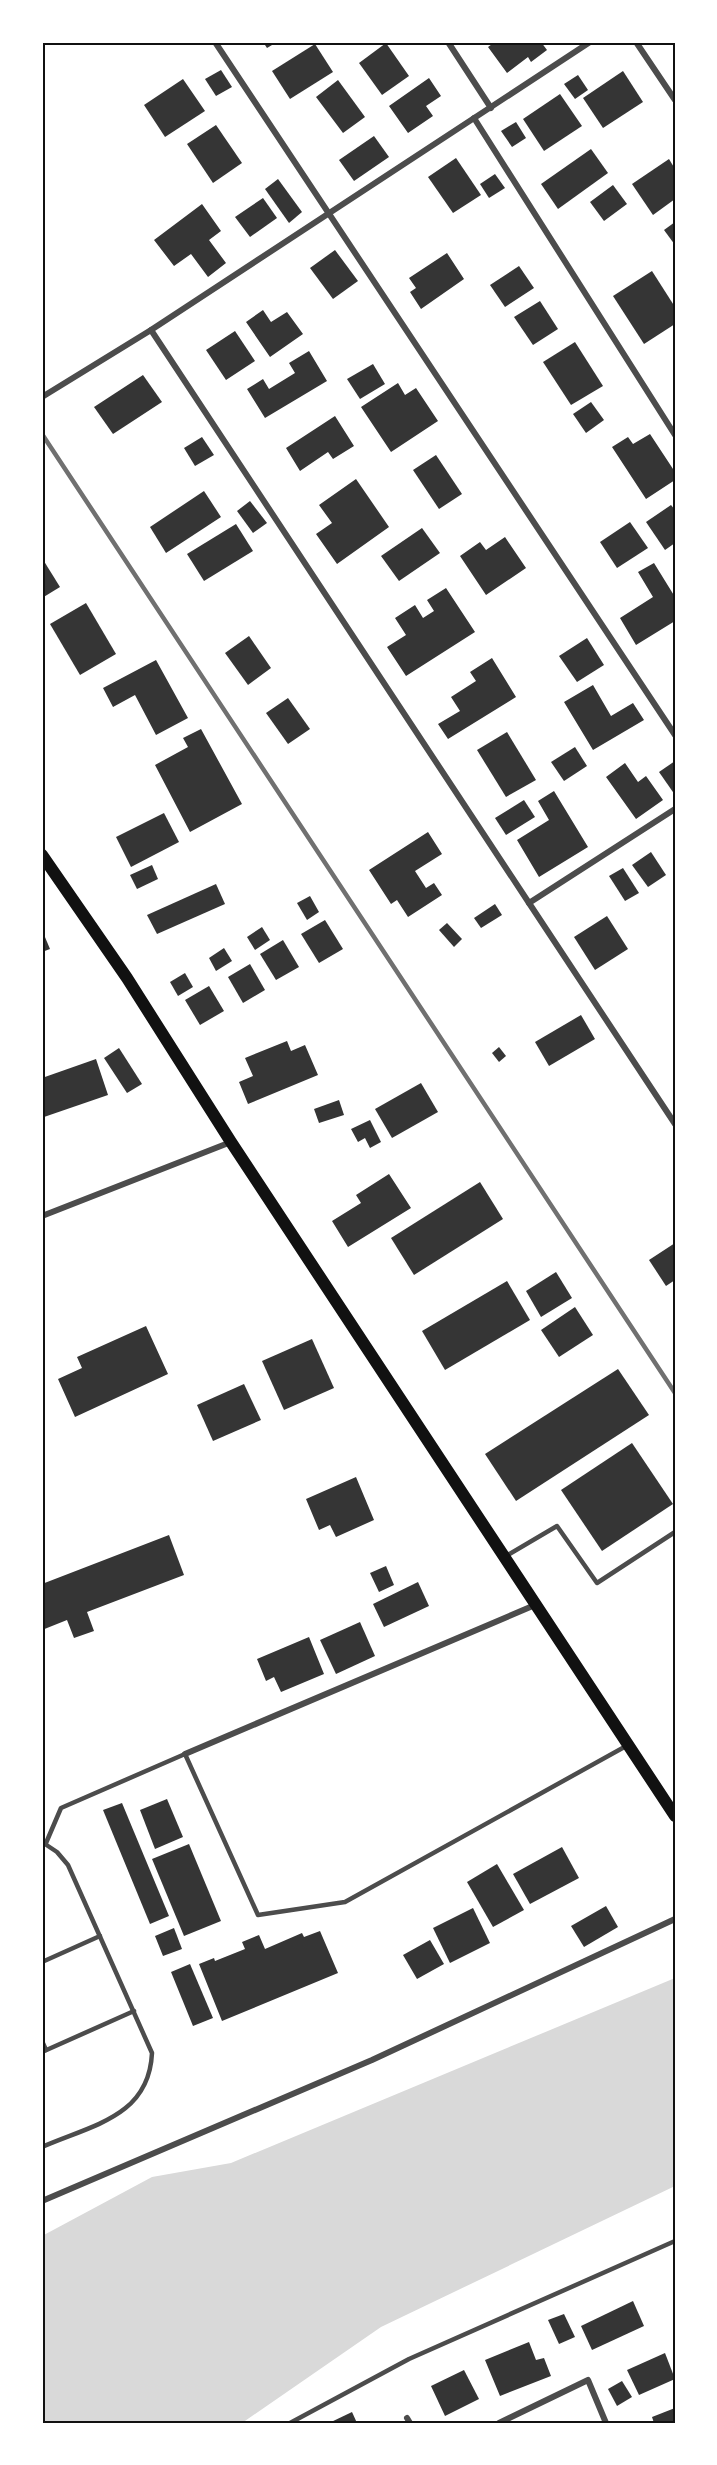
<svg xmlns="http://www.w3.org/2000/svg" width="717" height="2465" font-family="'Public Sans',sans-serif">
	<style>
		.water { fill: #d9d9d9 }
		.building { fill: #353535 }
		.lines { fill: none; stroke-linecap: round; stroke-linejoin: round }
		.service { stroke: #4c4c4c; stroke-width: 4.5 }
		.minor { stroke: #4c4c4c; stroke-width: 6 }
		.secondary { stroke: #111; stroke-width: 12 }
		.rail { stroke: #707070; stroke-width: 4.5 }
		.neatline { fill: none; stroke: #111; stroke-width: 2 }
	</style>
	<rect width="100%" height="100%" fill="#fff"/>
	<path class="water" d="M675,1978V2186L381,2327L242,2423H42V2236L152,2177L231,2163Z"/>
	<g class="building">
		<path d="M263,42H277L267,48Z"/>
		<path d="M495,42H541L547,50L531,62L528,57L507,73L488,47Z"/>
		<path d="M386,43L409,76L382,95L359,63Z"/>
		<path d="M315,44L333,72L290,99L272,71Z"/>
		<path d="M221,70L232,87L216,96L205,79Z"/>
		<path d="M623,71L643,102L603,128L583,98Z"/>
		<path d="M578,75L588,90L575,99L564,84Z"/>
		<path d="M429,78L441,96L426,106L433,116L408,133L389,106Z"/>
		<path d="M183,79L205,111L165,137L144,105Z"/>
		<path d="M338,80L365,117L343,133L316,97Z"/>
		<path d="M560,94L582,126L544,151L523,119Z"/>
		<path d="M516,122L526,138L512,147L501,131Z"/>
		<path d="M216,125L242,163L213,183L187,144Z"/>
		<path d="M374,136L389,157L354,181L339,160Z"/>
		<path d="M591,149L608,173L558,209L541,184Z"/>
		<path d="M456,158L481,195L453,213L428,177Z"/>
		<path d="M669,159L675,169V199L653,215L632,184Z"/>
		<path d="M495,174L505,188L489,198L480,184Z"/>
		<path d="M278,179L302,212L289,223L265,189Z"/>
		<path d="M613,185L627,204L604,221L590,202Z"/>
		<path d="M263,198L277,218L250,237L235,217Z"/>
		<path d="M202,204L221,231L209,240L226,263L208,277L191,254L174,266L154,240Z"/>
		<path d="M675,222V245L664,230Z"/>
		<path d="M335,250L358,281L333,299L310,268Z"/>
		<path d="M447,253L464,279L421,309L410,292L416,288L409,278Z"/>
		<path d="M519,266L534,288L505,307L490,285Z"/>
		<path d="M652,271L675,307V324L644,344L613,296Z"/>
		<path d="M540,301L558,329L533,345L514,317Z"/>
		<path d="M263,310L271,322L287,312L303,334L270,357L246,322Z"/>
		<path d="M235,331L255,361L226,380L206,350Z"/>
		<path d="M575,342L603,386L571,405L543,362Z"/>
		<path d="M309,351L327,381L265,418L247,389L263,379L269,389L295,373L289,363Z"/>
		<path d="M373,364L385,384L360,399L347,379Z"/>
		<path d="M143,375L162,402L113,434L94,407Z"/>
		<path d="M398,383L405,395L416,388L438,421L391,452L361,407Z"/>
		<path d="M591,402L604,420L586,433L573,414Z"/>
		<path d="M335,416L354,446L333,459L328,452L300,471L286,448Z"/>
		<path d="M650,434L675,472V480L646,499L612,447L628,437L633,444Z"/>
		<path d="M202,437L214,455L195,466L184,448Z"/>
		<path d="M436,455L462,494L439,509L413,470Z"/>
		<path d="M356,479L389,527L337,564L316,534L332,523L319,505Z"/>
		<path d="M204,491L221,517L166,553L150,527Z"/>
		<path d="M250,501L267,523L253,533L237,511Z"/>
		<path d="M671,505L675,510V543L665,550L646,522Z"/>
		<path d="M630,522L648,548L617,568L600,542Z"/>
		<path d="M236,524L253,551L204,581L187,554Z"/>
		<path d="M422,528L440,553L399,581L381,556Z"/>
		<path d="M505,537L526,568L486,595L460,556L480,542L486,550Z"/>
		<path d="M42,558L60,587L42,598Z"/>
		<path d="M654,563L675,597V621L636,645L620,618L653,597L638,572Z"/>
		<path d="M446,588L475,632L406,676L387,647L406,635L395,618L415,605L423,618L434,611L427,600Z"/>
		<path d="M86,603L116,654L80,675L50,624Z"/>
		<path d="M249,636L271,668L248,685L225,653Z"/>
		<path d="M587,638L604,665L577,682L559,656Z"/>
		<path d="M492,658L516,697L448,739L438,724L460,711L451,697L476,681L470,672Z"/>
		<path d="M156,660L188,718L156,735L135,695L113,707L103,688Z"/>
		<path d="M593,685L611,716L633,703L644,720L593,750L564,702Z"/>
		<path d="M288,698L310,729L288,744L266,713Z"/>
		<path d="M201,729L242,804L190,832L155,765L188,747L183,738Z"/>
		<path d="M507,732L536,780L506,797L477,750Z"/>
		<path d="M575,747L587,766L564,781L551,762Z"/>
		<path d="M675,761V795L659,772Z"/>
		<path d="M625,763L638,782L646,776L663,800L636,819L606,777Z"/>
		<path d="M554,791L588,847L539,877L517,840L549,820L538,801Z"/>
		<path d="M524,800L535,817L506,835L495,818Z"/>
		<path d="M164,813L179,842L131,867L116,837Z"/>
		<path d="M428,832L442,854L415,871L426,888L434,883L442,895L408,917L397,900L391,904L369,870Z"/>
		<path d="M651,852L666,875L648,887L632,865Z"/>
		<path d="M152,865L158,879L137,889L130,875Z"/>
		<path d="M623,868L639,893L625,901L609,876Z"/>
		<path d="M216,884L225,904L157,934L147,915Z"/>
		<path d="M310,896L319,912L307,920L297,903Z"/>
		<path d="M495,904L502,915L481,928L474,918Z"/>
		<path d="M607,916L628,949L595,970L574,937Z"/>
		<path d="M325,920L343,949L319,963L301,934Z"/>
		<path d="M447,923L462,939L454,947L439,930Z"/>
		<path d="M262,927L270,940L255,950L247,937Z"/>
		<path d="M42,930L50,949L42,952Z"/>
		<path d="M283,940L299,967L276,980L260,954Z"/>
		<path d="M224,948L232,961L216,971L209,958Z"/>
		<path d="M250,964L265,990L243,1003L228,977Z"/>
		<path d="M185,973L193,987L178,996L170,982Z"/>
		<path d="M209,986L224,1011L200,1025L185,1000Z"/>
		<path d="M581,1015L595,1039L549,1066L535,1042Z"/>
		<path d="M287,1041L291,1051L305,1045L318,1075L248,1104L239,1082L253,1076L245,1058Z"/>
		<path d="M499,1047L506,1056L499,1062L492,1053Z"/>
		<path d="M119,1048L142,1084L127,1093L104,1058Z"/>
		<path d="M96,1059L108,1095L44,1117L42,1078Z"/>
		<path d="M421,1083L438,1112L392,1138L375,1109Z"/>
		<path d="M339,1100L344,1115L319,1123L314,1109Z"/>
		<path d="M370,1120L381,1142L370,1148L365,1138L358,1142L351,1129Z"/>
		<path d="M389,1174L411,1208L348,1247L332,1221L361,1203L356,1195Z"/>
		<path d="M480,1182L503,1219L414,1275L391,1238Z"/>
		<path d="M675,1243V1280L666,1286L649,1260Z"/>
		<path d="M556,1272L572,1298L541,1317L526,1291Z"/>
		<path d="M507,1281L530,1320L445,1370L422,1331Z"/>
		<path d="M575,1307L593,1335L559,1357L541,1330Z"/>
		<path d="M146,1326L168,1374L75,1417L58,1379L82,1368L77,1357Z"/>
		<path d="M312,1339L334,1388L284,1410L262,1361Z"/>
		<path d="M618,1369L649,1415L516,1501L485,1454Z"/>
		<path d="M244,1384L261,1420L213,1441L197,1405Z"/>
		<path d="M632,1443L673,1504L602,1551L561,1490Z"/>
		<path d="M356,1477L374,1520L336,1537L330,1525L319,1530L306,1499Z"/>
		<path d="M169,1535L184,1575L87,1612L94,1631L74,1638L67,1620L42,1630V1584Z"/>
		<path d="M386,1566L394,1585L379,1592L370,1573Z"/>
		<path d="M418,1582L429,1606L384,1627L373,1604Z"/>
		<path d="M360,1622L375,1656L336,1674L320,1640Z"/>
		<path d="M309,1637L324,1674L281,1692L274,1677L266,1681L257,1659Z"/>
		<path d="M167,1799L183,1837L155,1849L140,1810Z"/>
		<path d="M122,1803L169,1916L150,1924L103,1810Z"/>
		<path d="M189,1844L221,1921L184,1936L152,1859Z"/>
		<path d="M562,1847L579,1878L530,1904L513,1874Z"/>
		<path d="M497,1864L524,1910L493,1927L467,1882Z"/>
		<path d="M606,1906L618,1927L584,1947L571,1926Z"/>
		<path d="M473,1908L490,1943L450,1963L433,1928Z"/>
		<path d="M174,1928L182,1949L163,1956L155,1936Z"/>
		<path d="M320,1931L338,1973L222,2021L199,1964L214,1958L215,1961L245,1949L242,1942L259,1935L265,1949L302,1933L304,1937Z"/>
		<path d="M430,1940L444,1964L417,1979L403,1955Z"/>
		<path d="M190,1964L213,2018L193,2026L171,1972Z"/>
		<path d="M633,2301L644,2326L592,2350L581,2326Z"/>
		<path d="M564,2314L575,2337L559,2344L548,2320Z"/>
		<path d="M529,2342L536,2360L544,2358L551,2376L500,2396L485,2360Z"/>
		<path d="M665,2353L675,2379L639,2395L627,2370Z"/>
		<path d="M464,2370L479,2399L445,2416L431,2386Z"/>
		<path d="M622,2381L632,2397L617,2406L608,2389Z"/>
		<path d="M675,2408V2423H654L652,2417Z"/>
		<path d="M352,2412L357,2423H329Z"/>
	</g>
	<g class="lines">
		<g class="service">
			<path d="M506,1556L557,1526L597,1583L675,1532"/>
			<path d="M42,1842L57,1852L68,1865L152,2053C149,2117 92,2125 42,2147"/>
			<path d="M46,1843L61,1808L185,1754L258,1915L345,1902L628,1745"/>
			<path d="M42,1962L100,1936"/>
			<path d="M42,2041L46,2050"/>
			<path d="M42,2052L134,2011"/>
			<path d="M290,2423L409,2359L675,2241"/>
		</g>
		<g class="minor">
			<path d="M215,42L675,735"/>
			<path d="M448,42L491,108"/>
			<path d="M636,42L675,100"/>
			<path d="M474,118L675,435"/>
			<path d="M151,330L590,42"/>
			<path d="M42,397L151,330L529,903L675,809"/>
			<path d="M529,903L675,1124"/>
			<path d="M42,1216L231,1142"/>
			<path d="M185,1754L535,1605"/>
			<path d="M42,2201L372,2060L675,1919"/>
			<path d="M407,2418L410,2423"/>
			<path d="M499,2423L588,2380L606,2423"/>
		</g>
		<path class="secondary" d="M42,855L127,978L231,1142L675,1816"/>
		<path class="rail" d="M42,434L675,1393"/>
	</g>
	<rect width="717" height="2465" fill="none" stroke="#ffffff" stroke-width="87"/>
	<rect x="44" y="44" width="630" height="2378" class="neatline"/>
</svg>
